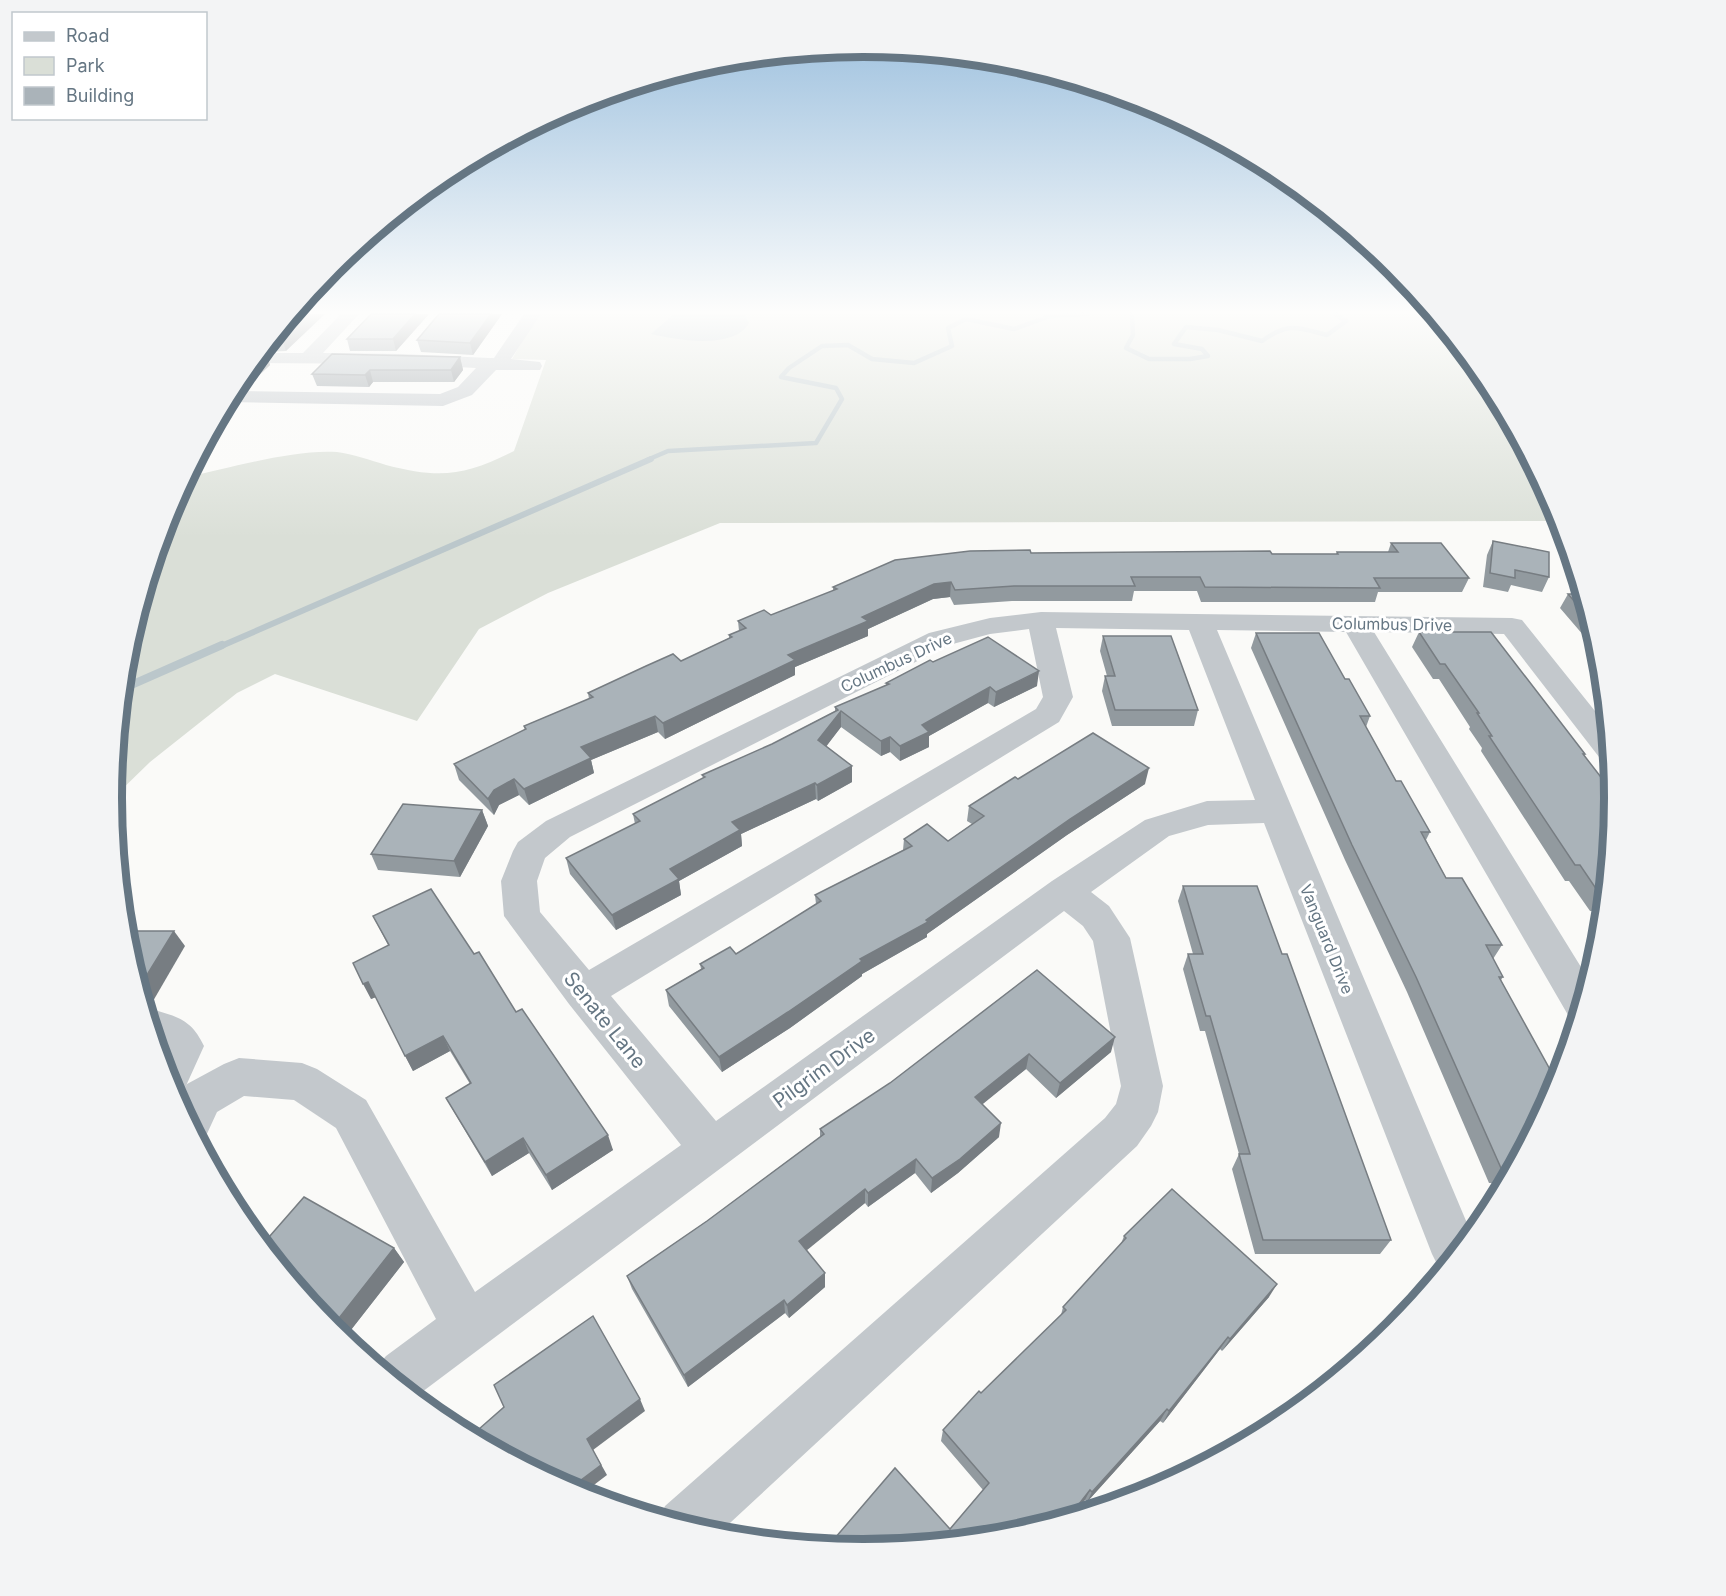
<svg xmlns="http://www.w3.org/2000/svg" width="1726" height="1596" font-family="Inter,sans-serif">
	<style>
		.green { fill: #dadfd7 }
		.water { fill: #bbc7cb }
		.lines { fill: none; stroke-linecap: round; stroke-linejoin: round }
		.stream-far2 { stroke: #bbc7cb; stroke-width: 4.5 }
		.stream-far1 { stroke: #bbc7cb; stroke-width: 6 }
		.stream { stroke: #bbc7cb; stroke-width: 8 }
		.minor { fill: #c3c8cc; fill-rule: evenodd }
		.wall { fill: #929a9f }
		.shaded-wall { fill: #777d82 }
		.building { fill: #aab3b9; stroke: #777d82; stroke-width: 1.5 }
		.labels { text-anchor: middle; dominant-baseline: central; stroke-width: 6; stroke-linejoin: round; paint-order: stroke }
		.street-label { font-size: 16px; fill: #657683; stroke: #fff }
		.near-street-label { font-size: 20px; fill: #657683; stroke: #fff }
		.rim { fill: none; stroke: #657683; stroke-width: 8 }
	</style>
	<rect width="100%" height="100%" fill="#fafaf8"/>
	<path class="green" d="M538,314H1434L1488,381L1557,511L1561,521L720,523L548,593L479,629L417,721L275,674L237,693L150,762L112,799L126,651L169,510L187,477C230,468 294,449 337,452C353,454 370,460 386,465C440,479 465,476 514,451L546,360L512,359Z"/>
	<path class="water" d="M674,314H744L749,323C734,350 677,340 651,334Z"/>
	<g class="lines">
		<g class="stream-far2">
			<path d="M1132,314L1133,335L1126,348L1149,359H1190L1208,356L1202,349L1174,344L1186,327L1218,330L1262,341C1288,322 1297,327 1327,335L1346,321L1335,314"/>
			<path d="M647,460L668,451L816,443L842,399L836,388L781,377L789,368L822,346L848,345L872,359L914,363L952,346L948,328L966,319L1014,329L1050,316L1088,314"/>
		</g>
		<path class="stream-far1" d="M219,647L651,459"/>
		<path class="stream" d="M122,689L222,645"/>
		<g class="minor">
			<path d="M341,314H359L323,353L402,354L489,358H494L524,314H541L511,359L540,362L542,366L540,370H496L472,395L443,406L227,402L232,391L440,394L458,387L476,368L402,364L253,363L261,353H303Z"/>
			<path d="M1041,612L1512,618L1522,620L1607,726L1610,760L1599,757L1504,634L1374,632L1589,980L1578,1018L1568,1015L1346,632L1217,630L1472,1235L1441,1272L1432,1254L1264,823L1208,825L1169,836L1091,892L1109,906L1130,938L1163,1086L1158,1112L1151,1126L1137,1146L717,1535L660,1518L665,1506L1105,1118L1116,1104L1121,1086L1093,941L1083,926L1064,911L422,1392L417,1400L377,1367L386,1356L436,1319L336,1128L294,1100L244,1096L217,1112L205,1138L198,1141L178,1102L182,1094L175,1097L169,1085L159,1053L161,1049L156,1045L146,1011L151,1009C178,1017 191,1019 204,1046L185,1088L187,1084L224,1064L239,1058L302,1063L317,1069L366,1100L475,1292L681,1145L569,1004L504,916L501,881L513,851L518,842L546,821L929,633L990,618ZM1056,628L1189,630L1255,800L1207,801L1145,820L1052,881L716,1121L611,996L1059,722L1073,697ZM1029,629L1043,697L1036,709L589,970L540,912L537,881L545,858L570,837L949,645L990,634Z"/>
		</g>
	</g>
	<g class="wall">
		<path d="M292,314L286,351L262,352Z"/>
		<path d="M429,314L396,351H350L347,339Z"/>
		<path d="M439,314H502L473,355L421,352L417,340Z"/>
		<path d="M261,353H266L270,365L253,381H238Z"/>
		<path d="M460,357L463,370L454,382H373L369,387L317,386L312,374Z"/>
		<path d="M1493,541L1549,577L1542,592L1511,585L1508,592L1483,587L1487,555Z"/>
		<path d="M1391,543L1469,578L1462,592H1378L1375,602H1201L1197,591H1134L1132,601H1012L954,605L950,597L933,599L868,629V636L795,667V675L665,739L658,732L591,760L594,773L529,805L519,795L499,805L494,815L459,780L454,764L525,730L524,726L589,699L588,693L681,661L729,638V635L739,631L738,621L771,615L833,591V587L1031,553L1336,554L1337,552H1388Z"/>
		<path d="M1568,594H1583L1600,652L1601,663L1588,647L1590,643L1560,608Z"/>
		<path d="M1419,632L1585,754L1584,755L1614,798L1603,911H1590L1569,881H1565L1481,751L1482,748L1469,729L1470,727L1439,679H1433L1412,647Z"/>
		<path d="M1256,633L1345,679L1370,716L1366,727L1396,781L1430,832L1426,840L1446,878L1502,945L1493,959L1503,977L1501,980L1557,1086L1505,1183H1489L1407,992L1345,860L1251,648Z"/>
		<path d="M1103,636L1198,710L1194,726H1112L1102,691L1105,676H1107L1100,651Z"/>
		<path d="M933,662L1037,686L994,707L988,703L929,736V747L900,761L890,752L881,756L841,727L826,746L852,766V782L818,801L816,799L741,834L742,846L679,881L681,895L616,930L570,874L566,858L635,824L633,814L703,778L702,775L772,744L835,711V707L886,686V683Z"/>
		<path d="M1018,779L1145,784L1067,835L927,934V937L862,974V976L790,1028L722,1072L669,1006L666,990L701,969L700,964L736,954L816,904L815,895L903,850L904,839L948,841L972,824L967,821L969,806Z"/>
		<path d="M482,810L488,826L460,877L378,870L371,854Z"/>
		<path d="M1183,886L1282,954L1391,1240L1380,1254H1255L1232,1169L1239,1154L1205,1031H1200L1183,969L1188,954H1193L1178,901Z"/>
		<path d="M373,916L474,954L516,1012L613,1150L552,1190L529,1153L492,1176L454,1112L446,1098L470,1084L450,1051L413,1071L376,997L371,999L388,945Z"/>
		<path d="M1037,970L1111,1052L1056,1098L1026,1069L982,1104L999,1137L958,1173L931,1193L915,1173L868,1207L865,1203L806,1250L825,1287L789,1318L785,1313L688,1387L632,1289L627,1276L707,1221L820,1137V1129L890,1083Z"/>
		<path d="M1124,1236L1269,1297L1222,1351L1220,1349L1163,1423L1160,1421L1087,1502L1085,1500L863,1550L830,1546L829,1545L950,1529L983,1490L941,1441L943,1430L1061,1315L1063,1307L1121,1244Z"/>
		<path d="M262,1245L394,1248L404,1262L347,1335L325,1322Z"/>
	</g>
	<g class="shaded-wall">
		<path d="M309,314H325L286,351L282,339Z"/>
		<path d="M415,314H429L396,351L393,339Z"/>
		<path d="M491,314H502L473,355L470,343Z"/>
		<path d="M266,353L270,365L253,381L249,369Z"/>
		<path d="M460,357L463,370L454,382L451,370Z"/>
		<path d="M370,370L373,382L369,387L365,375Z"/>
		<path d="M951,582L950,597L933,599L868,629V636L795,667V675L665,739L663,723L788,655L862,617L934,584Z"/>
		<path d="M1039,671L1037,686L994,707L996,692Z"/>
		<path d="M990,687L988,703L929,736V747L900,761V746L922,725Z"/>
		<path d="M841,711V727L819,756L818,740Z"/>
		<path d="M655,716L658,732L591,760L594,773L529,805L524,789L581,747Z"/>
		<path d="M890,737V752L881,756V741Z"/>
		<path d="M852,766V782L818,801L817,785Z"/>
		<path d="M1149,768L1145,784L1067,835L927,934V937L862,974V976L790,1028L722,1072L719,1057L860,959L926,920L1070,819Z"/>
		<path d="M514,779L519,795L499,805L494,815L488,799L494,790Z"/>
		<path d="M815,783L816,799L741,834L742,846L679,881L681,895L616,930L612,915L670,869L732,822Z"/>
		<path d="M482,810L488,826L460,877L454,861Z"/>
		<path d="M174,931L185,946L149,1008L146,1009L139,988Z"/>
		<path d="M368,982L376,997L371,999L363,984Z"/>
		<path d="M443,1036L450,1051L413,1071L405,1056Z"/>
		<path d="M1115,1037L1111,1052L1056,1098L1060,1083Z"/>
		<path d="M1029,1054L1026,1069L973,1112L975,1097Z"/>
		<path d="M1001,1123L999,1137L958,1173L931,1193L932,1178Z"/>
		<path d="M608,1135L613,1150L552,1190L546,1175Z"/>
		<path d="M523,1138L529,1153L492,1176L485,1162Z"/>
		<path d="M916,1159L915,1173L868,1207V1193Z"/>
		<path d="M865,1189V1203L801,1255L799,1241Z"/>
		<path d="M394,1248L404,1262L347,1335L336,1322Z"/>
		<path d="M825,1273V1287L789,1318L787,1305Z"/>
		<path d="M1277,1284L1269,1297L1222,1351L1230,1339Z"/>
		<path d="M784,1300L785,1313L688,1387L684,1375Z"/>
		<path d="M1228,1337L1220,1349L1163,1423L1169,1411Z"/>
		<path d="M640,1399L645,1411L593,1450L607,1475L582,1494L569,1489L587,1439Z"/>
		<path d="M1167,1409L1160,1421L1087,1502L1092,1492Z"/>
		<path d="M1090,1490L1085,1500L1073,1516L1069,1517Z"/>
	</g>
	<g class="building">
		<path d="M292,314H309L282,339H272Z"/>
		<path d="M371,314H415L393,339H347Z"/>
		<path d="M439,314H491L470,343L417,340Z"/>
		<path d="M261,353H266L248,369Z"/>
		<path d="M332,354L460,357L451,370H370L365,375L312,374Z"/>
		<path d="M1493,541L1549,552V577L1515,570V578L1490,573Z"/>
		<path d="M1391,543H1441L1469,578H1374L1380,588L1205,587L1200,577H1131L1135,586H1014L955,590L951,582L934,584L862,617L868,621L788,655L795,660L663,723L655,716L581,747L591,758L524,789L514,779L494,790L488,799L454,764L526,729L524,726L593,697L588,693L646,666L673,654L681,661L732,637L729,635L746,628L738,621L764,610L771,615L837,589L833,587L895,560L970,551L1030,550L1031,553L1270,551L1272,554H1338L1337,552H1398Z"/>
		<path d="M1568,594H1583L1590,619Z"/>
		<path d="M1419,632H1491L1585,754H1583L1614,794V798L1605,896H1601L1580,865H1575L1489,736H1492L1477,713H1479L1445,664H1440Z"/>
		<path d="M1256,633H1319L1345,679H1349L1370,716H1360L1396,781H1401L1430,832H1421L1446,878H1462L1502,945H1486L1503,977H1499L1558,1084L1513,1169L1501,1168L1416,977L1352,845Z"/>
		<path d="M1103,636H1171L1198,710H1115L1105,676H1115Z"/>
		<path d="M988,637L1039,671L996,692L990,687L922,725L929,732L900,746L890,737L881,741L841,711L818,740L852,766L817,785L815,783L732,822L740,830L670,869L679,879L612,915L566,858L640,821L633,814L705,777L702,775L772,744L838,710L835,707L889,684L886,683L930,660L933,662Z"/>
		<path d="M1093,733L1149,768L1070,819L926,920L928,922L860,959L862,961L788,1012L719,1057L666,990L704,968L700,964L730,947L736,954L821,901L815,895L912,846L904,839L927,824L948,841L984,816L969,806L1015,777L1018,779Z"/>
		<path d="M403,804L482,810L454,861L371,854Z"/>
		<path d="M1183,886H1257L1282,954H1287L1391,1240H1263L1239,1154H1250L1210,1016H1206L1188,954H1203Z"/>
		<path d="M431,889L474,954L479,952L516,1012L522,1009L608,1135L546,1175L523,1138L485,1162L446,1098L471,1083L443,1036L405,1056L368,982L363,984L353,963L389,945L373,916Z"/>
		<path d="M125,931H174L139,988L126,944Z"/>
		<path d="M1037,970L1115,1037L1060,1083L1029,1054L975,1097L1001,1123L960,1159L932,1178L916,1159L868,1193L865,1189L799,1241L825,1273L787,1305L784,1300L684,1375L627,1276L707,1221L824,1134L820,1129L890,1083Z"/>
		<path d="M1172,1189L1277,1284L1230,1339L1228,1337L1169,1411L1167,1409L1092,1492L1090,1490L1069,1517L1009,1535L863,1550L830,1546L829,1545L895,1468L950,1529L989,1483L943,1430L979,1391L981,1393L1066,1310L1063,1307L1126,1238L1124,1236Z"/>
		<path d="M304,1197L394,1248L336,1322L315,1310L262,1245Z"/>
		<path d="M593,1316L640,1399L587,1439L601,1465L569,1489L471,1436L504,1407L494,1385Z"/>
	</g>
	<linearGradient id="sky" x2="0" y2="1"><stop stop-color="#96bcdc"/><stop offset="0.58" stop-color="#fdfdfc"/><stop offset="1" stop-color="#fdfdfc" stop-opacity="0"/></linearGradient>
	<rect width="1726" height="538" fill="url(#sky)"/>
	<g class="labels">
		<g class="street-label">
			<text transform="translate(1392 624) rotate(1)">Columbus Drive</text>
			<text transform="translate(896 662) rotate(-25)">Columbus Drive</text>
			<text transform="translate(1327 939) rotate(68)">Vanguard Drive</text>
		</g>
		<g class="near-street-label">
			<text transform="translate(605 1020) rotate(51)">Senate Lane</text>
			<text transform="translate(824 1068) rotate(-36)">Pilgrim Drive</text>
		</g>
	</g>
	<path d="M0 0H1726V1596H0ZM122 798a741 741 0 1 1 1482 0a741 741 0 1 1-1482 0Z" fill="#f3f4f5" fill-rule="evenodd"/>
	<path class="rim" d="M122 798a741 741 0 1 1 1482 0a741 741 0 1 1-1482 0Z"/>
	<rect x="12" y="12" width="195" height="108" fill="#ffffff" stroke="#c1c8cd" stroke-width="1.5"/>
	<rect x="24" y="32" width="30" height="9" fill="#c3c8cc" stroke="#c1c8cd" stroke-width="1.5"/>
	<text x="66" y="42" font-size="18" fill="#657683">Road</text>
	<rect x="24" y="57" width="30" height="18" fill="#dadfd7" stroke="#c1c8cd" stroke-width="1.5"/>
	<text x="66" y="72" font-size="18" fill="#657683">Park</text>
	<rect x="24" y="87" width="30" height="18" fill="#aab3b9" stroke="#c1c8cd" stroke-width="1.5"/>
	<text x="66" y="102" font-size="18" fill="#657683">Building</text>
</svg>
